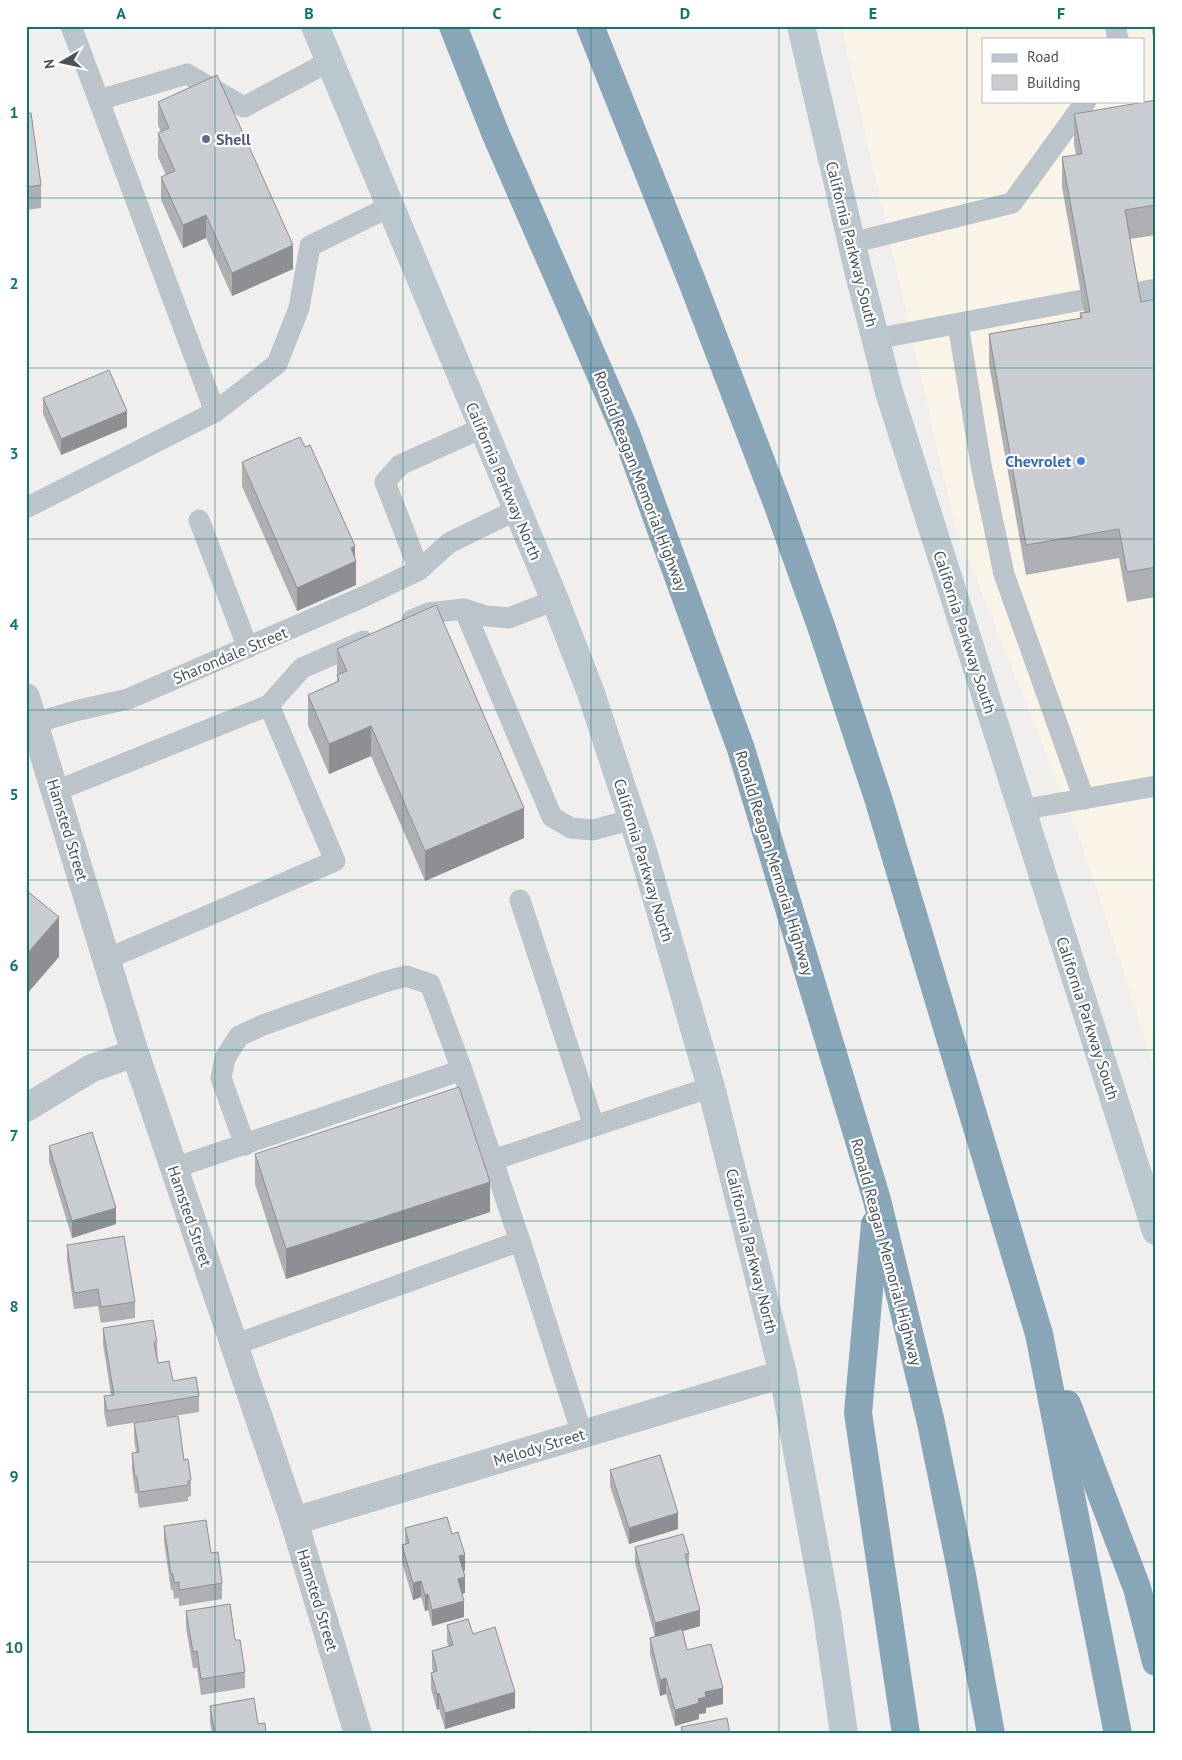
<svg xmlns="http://www.w3.org/2000/svg" width="1182" height="1760" font-family="'PT Sans',sans-serif">
	<style>
		.commercial { fill: #faf3e8; fill-rule: evenodd }
		.lines { fill: none; stroke-linecap: round; stroke-linejoin: round }
		.service { stroke: #bbc4ca; stroke-width: 21 }
		.minor { stroke: #bbc4ca; stroke-width: 28 }
		.secondary { stroke: #bbc7cf; stroke-width: 28 }
		.motorway { stroke: #89a6b9; stroke-width: 28 }
		.wall { fill: #adafb3 }
		.shaded-wall { fill: #8d8f92 }
		.building { fill: #c9ccd0; stroke: #8d8f92 }
		.grid { fill: none; stroke: #0f766e; stroke-width: 1; stroke-opacity: 0.55 }
		.service-dot { fill: #5c6f8a; stroke: #fff; stroke-width: 2 }
		.shop-dot { fill: #3f7fe0; stroke: #fff; stroke-width: 2 }
		.labels { text-anchor: middle; dominant-baseline: central; stroke-width: 4.5; stroke-linejoin: round; paint-order: stroke }
		.service-label { font-size: 16px; font-weight: bold; fill: #4e5e75; stroke: #fff; text-anchor: start }
		.street-label { font-size: 16px; fill: #48535a; stroke: #fff }
		.shop-label { font-size: 16px; font-weight: bold; fill: #366cbe; stroke: #fff; text-anchor: end }
		.neatline { fill: none; stroke: #0f766e; stroke-width: 2 }
		.grid-label { font-size: 16px; text-anchor: middle; font-weight: bold; fill: #0f766e }
	</style>
	<rect width="100%" height="100%" fill="#f1eeee"/>
	<path class="commercial" d="M841,26H1156V1073L1084,850L954,522ZM983,39H1143V101H983Z"/>
	<g class="lines">
		<g class="service">
			<path d="M71,26L215,412"/>
			<path d="M1115,26L1118,39"/>
			<path d="M99,100L187,74L244,107L330,61"/>
			<path d="M851,243L1012,203L1086,101"/>
			<path d="M1134,293L1156,289"/>
			<path d="M958,324L981,465L1004,574L1084,799"/>
			<path d="M875,339L1082,300"/>
			<path d="M482,428L400,465L385,482L419,570L449,543L516,510"/>
			<path d="M26,508L215,412L277,364L299,308L310,246L391,206"/>
			<path d="M199,520L248,648"/>
			<path d="M464,609L552,817L571,828L593,830L633,819"/>
			<path d="M412,620L428,613L464,609L486,616L509,618L555,600"/>
			<path d="M269,705L302,668L364,641"/>
			<path d="M35,723L75,711L128,699L363,597L419,570"/>
			<path d="M56,791L269,705L335,861L107,959"/>
			<path d="M1021,810L1156,786"/>
			<path d="M520,900L594,1126"/>
			<path d="M245,1145L221,1078L225,1058L239,1036L263,1025L384,982L406,976L430,984L462,1070"/>
			<path d="M493,1160L711,1087"/>
			<path d="M174,1168L462,1070L520,1241L234,1345"/>
			<path d="M520,1241L582,1434"/>
		</g>
		<g class="minor">
			<path d="M26,697L135,1053L294,1521L358,1734"/>
			<path d="M26,1108L92,1068L135,1053"/>
			<path d="M294,1521L783,1374"/>
		</g>
		<g class="secondary">
			<path d="M315,26L555,600L591,693L642,848L711,1087L783,1374L827,1614L844,1734"/>
			<path d="M801,26L857,266L889,392L1156,1231"/>
		</g>
		<g class="motorway">
			<path d="M453,26L496,135L626,433L741,749L877,1200L931,1423L962,1575L991,1734"/>
			<path d="M590,26L693,284L777,503L821,626L878,798L1039,1334L1118,1734"/>
			<path d="M875,1224L858,1413L906,1734"/>
			<path d="M1067,1404L1137,1588L1156,1662"/>
		</g>
	</g>
	<g class="wall">
		<path d="M1151,26H1156V53Z"/>
		<path d="M1156,100V235L1130,239L1141,302L1156,299V597L1127,602L1119,558L1026,575L989,364V334L1080,318V313L1084,312L1062,187V157L1076,155L1074,144V114Z"/>
		<path d="M158,102L293,269L232,296L206,238L183,248L161,200V177L166,175L158,157V133L161,132L158,125Z"/>
		<path d="M26,113L41,185V208L26,210Z"/>
		<path d="M43,398L127,427L61,455L43,414Z"/>
		<path d="M305,447L355,557L356,585L297,611L242,486V462Z"/>
		<path d="M337,649L524,838L425,881L371,756L329,774L308,725V695L337,682Z"/>
		<path d="M49,1146L116,1224L72,1238L49,1162Z"/>
		<path d="M255,1154L490,1212L286,1279L255,1184Z"/>
		<path d="M67,1245L135,1302V1318L101,1323L98,1306L74,1309L67,1261Z"/>
		<path d="M103,1328L157,1342L158,1363L173,1381L199,1396V1412L107,1427L104,1412V1396L111,1395L103,1344Z"/>
		<path d="M134,1423L184,1460L191,1480V1496L188,1497V1501L139,1508L137,1493H135L132,1469V1453L136,1452L134,1439Z"/>
		<path d="M610,1470L678,1529L629,1544L610,1486Z"/>
		<path d="M164,1526L211,1553L222,1583V1599L179,1606V1598L174,1599L173,1590H171L164,1542Z"/>
		<path d="M405,1528L452,1534L465,1571H463L465,1593L462,1594L464,1617L432,1626L428,1610L425,1611L421,1597L413,1600L402,1562V1545L405,1544Z"/>
		<path d="M635,1547L689,1554V1567L700,1626L683,1631L687,1650L723,1704L706,1708V1713L699,1714V1719L675,1726L666,1694L660,1696L650,1654V1638L655,1637L635,1563Z"/>
		<path d="M186,1611L235,1640L245,1672V1688L201,1695L197,1668H193L186,1628Z"/>
		<path d="M447,1625L473,1634L515,1708L445,1729L439,1709L437,1710L431,1689V1673H433L432,1668V1651L448,1646L447,1641Z"/>
		<path d="M210,1706L258,1724L266,1734H212L210,1722Z"/>
	</g>
	<g class="shaded-wall">
		<path d="M206,215V238L183,248V225Z"/>
		<path d="M293,245V269L232,296V273Z"/>
		<path d="M127,411V427L61,455V439Z"/>
		<path d="M355,546V562L356,561V585L297,611V588L351,548Z"/>
		<path d="M371,726V756L329,774V744Z"/>
		<path d="M524,808V838L425,881V851Z"/>
		<path d="M59,917V957L26,995V955Z"/>
		<path d="M490,1182V1212L286,1279V1249Z"/>
		<path d="M116,1208V1224L72,1238V1221Z"/>
		<path d="M678,1513V1529L629,1544V1528Z"/>
		<path d="M465,1555V1571L459,1573V1556Z"/>
		<path d="M465,1577V1593L458,1595V1579Z"/>
		<path d="M421,1581V1597L413,1600V1583Z"/>
		<path d="M428,1594V1610L425,1611V1595Z"/>
		<path d="M464,1601V1617L432,1626V1610Z"/>
		<path d="M700,1610V1626L655,1639V1623Z"/>
		<path d="M666,1678V1694L660,1696V1680Z"/>
		<path d="M723,1688V1704L706,1708V1713L699,1714V1719L675,1726V1710L698,1699L705,1692Z"/>
		<path d="M515,1692V1708L445,1729V1713Z"/>
		<path d="M439,1693V1709L437,1710V1694Z"/>
	</g>
	<g class="building">
		<path d="M217,75L293,245L232,273L206,215L183,225L161,177L175,171L158,133L169,128L158,102Z"/>
		<path d="M1156,100V205L1125,210L1141,302L1156,299V567L1127,572L1119,529L1026,545L989,334L1082,318L1080,313L1090,312L1062,157L1082,154L1074,114Z"/>
		<path d="M26,113H31L41,185L26,187Z"/>
		<path d="M109,370L127,411L61,439L43,398Z"/>
		<path d="M300,437L305,447L310,445L355,546L351,548L356,561L297,588L242,462Z"/>
		<path d="M436,605L524,808L425,851L371,726L329,744L308,695L339,681L337,675L347,671L337,649Z"/>
		<path d="M26,890L59,917L26,955Z"/>
		<path d="M459,1087L490,1182L286,1249L255,1154Z"/>
		<path d="M92,1132L116,1208L72,1221L49,1146Z"/>
		<path d="M124,1236L135,1302L101,1307L98,1289L74,1293L67,1245Z"/>
		<path d="M153,1320L157,1342L154,1343L158,1363L169,1361L173,1381L196,1377L199,1396L107,1411L104,1396L114,1395L103,1328Z"/>
		<path d="M178,1416L184,1460L188,1459L191,1480L188,1481V1485L139,1492L137,1477H135L132,1453L139,1452L134,1423Z"/>
		<path d="M660,1455L678,1513L629,1528L610,1470Z"/>
		<path d="M447,1517L452,1534L458,1532L465,1555L459,1556L465,1577L458,1579L464,1601L432,1610L428,1594L425,1595L421,1581L413,1583L402,1545L409,1543L405,1528Z"/>
		<path d="M206,1520L211,1553L218,1552L222,1583L179,1590V1582L174,1583L173,1574H171L164,1526Z"/>
		<path d="M683,1534L689,1554H685L700,1610L655,1623L635,1547Z"/>
		<path d="M230,1604L235,1640H240L245,1672L201,1679L197,1651L193,1652L186,1611Z"/>
		<path d="M468,1619L473,1634L495,1627L515,1692L445,1713L439,1693L437,1694L431,1673L437,1671L432,1651L453,1645L447,1625Z"/>
		<path d="M682,1629L687,1650L711,1644L723,1688L705,1692L706,1697L698,1699L699,1703L675,1710L666,1678L660,1680L650,1638Z"/>
		<path d="M254,1698L258,1724L265,1723L266,1734H215L210,1706Z"/>
		<path d="M727,1718L730,1734H683L681,1727Z"/>
		<path d="M530,1731L531,1734H519Z"/>
	</g>
	<path class="grid" d="M215,26V1734M403,26V1734M591,26V1734M779,26V1734M967,26V1734M26,198H1156M26,368H1156M26,539H1156M26,710H1156M26,880H1156M26,1050H1156M26,1221H1156M26,1392H1156M26,1562H1156"/>
	<circle class="service-dot" cx="206" cy="139" r="5"/>
	<circle class="shop-dot" cx="1081" cy="461" r="5"/>
	<g class="labels">
		<g class="service-label">
			<text x="216" y="139">Shell</text>
		</g>
		<g class="street-label">
			<text transform="translate(852 244) rotate(76)">California Parkway South</text>
			<text transform="translate(504 481) rotate(67)">California Parkway North</text>
			<text transform="translate(641 481) rotate(69)">Ronald Reagan Memorial Highway</text>
			<text transform="translate(965 632) rotate(72)">California Parkway South</text>
			<text transform="translate(230 655) rotate(-23)">Sharondale Street</text>
			<text transform="translate(68 830) rotate(73)">Hamsted Street</text>
			<text transform="translate(644 860) rotate(73)">California Parkway North</text>
			<text transform="translate(775 863) rotate(73)">Ronald Reagan Memorial Highway</text>
			<text transform="translate(1088 1018) rotate(72)">California Parkway South</text>
			<text transform="translate(190 1216) rotate(71)">Hamsted Street</text>
			<text transform="translate(752 1251) rotate(76)">California Parkway North</text>
			<text transform="translate(887 1252) rotate(75)">Ronald Reagan Memorial Highway</text>
			<text transform="translate(539 1447) rotate(-17)">Melody Street</text>
			<text transform="translate(318 1600) rotate(73)">Hamsted Street</text>
		</g>
		<g class="shop-label">
			<text x="1071" y="461">Chevrolet</text>
		</g>
	</g>
	<rect width="1182" height="1760" fill="none" stroke="#ffffff" stroke-width="55"/>
	<rect x="982" y="38" width="162" height="65" fill="#ffffff" stroke="#b6babd"/>
	<rect x="992" y="54" width="25" height="8" fill="#bbc7cf" stroke="#b6babd"/>
	<text x="1027" y="62" font-size="15" fill="#48535a">Road</text>
	<rect x="992" y="75" width="25" height="15" fill="#c9ccd0" stroke="#b6babd"/>
	<text x="1027" y="88" font-size="15" fill="#48535a">Building</text>
	<g transform="translate(62 62) rotate(261)" stroke="#ffffff" stroke-width="4" paint-order="stroke">
	<path d="M0-4L9 19L0 12L-9 19Z" fill="#48535a"/>
	<text y="-8" font-size="14" font-weight="bold" text-anchor="middle" fill="#48535a">N</text>
	</g>
	<rect x="28" y="28" width="1126" height="1704" class="neatline"/>
	<g class="grid-label">
		<text x="121" y="19">A</text>
		<text x="309" y="19">B</text>
		<text x="497" y="19">C</text>
		<text x="685" y="19">D</text>
		<text x="873" y="19">E</text>
		<text x="1061" y="19">F</text>
		<text x="14" y="118">1</text>
		<text x="14" y="289">2</text>
		<text x="14" y="459">3</text>
		<text x="14" y="630">4</text>
		<text x="14" y="800">5</text>
		<text x="14" y="971">6</text>
		<text x="14" y="1141">7</text>
		<text x="14" y="1312">8</text>
		<text x="14" y="1482">9</text>
		<text x="14" y="1653">10</text>
	</g>
</svg>
